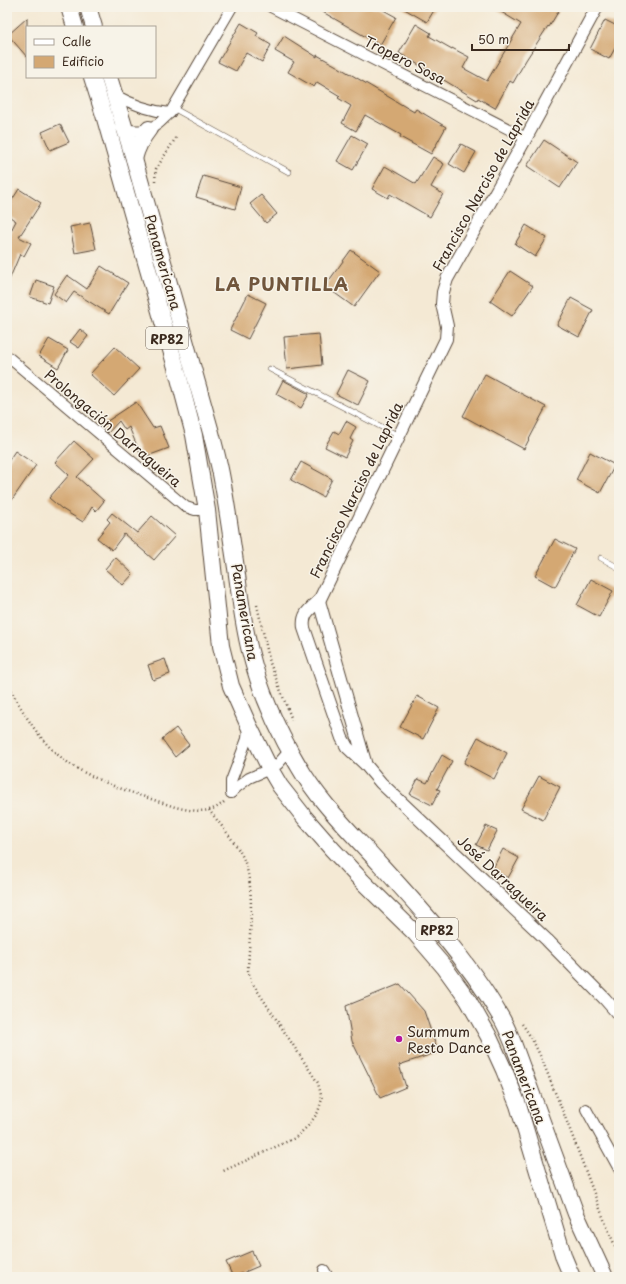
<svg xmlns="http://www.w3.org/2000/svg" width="626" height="1284" font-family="'Playpen Sans',sans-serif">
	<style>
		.building { fill: #d4a873 }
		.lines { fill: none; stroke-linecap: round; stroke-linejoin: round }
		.service-casing { stroke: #574739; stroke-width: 6 }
		.minor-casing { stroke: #574739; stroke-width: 12 }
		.tertiary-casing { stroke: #574739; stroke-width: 14 }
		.primary-casing { stroke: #574739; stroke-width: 18 }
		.path { stroke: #574739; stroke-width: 2.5; stroke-dasharray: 1 3; stroke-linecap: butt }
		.service { stroke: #fff; stroke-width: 5 }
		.minor { stroke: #fff; stroke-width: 10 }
		.tertiary { stroke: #fff; stroke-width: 12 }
		.primary { stroke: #fff; stroke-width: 16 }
		.poi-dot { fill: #b5179e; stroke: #f7f3e8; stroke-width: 1.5 }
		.labels { text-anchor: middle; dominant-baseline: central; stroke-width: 3; stroke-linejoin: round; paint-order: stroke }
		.shield { fill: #f7f3e8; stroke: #73665b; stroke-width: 1 }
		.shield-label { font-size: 13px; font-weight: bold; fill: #3b2a1e }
		.street-label { font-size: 14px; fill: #3b2a1e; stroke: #f7f3e8 }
		.poi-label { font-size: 14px; fill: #3b2a1e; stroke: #f7f3e8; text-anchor: start }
		.district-label { font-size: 18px; font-weight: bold; letter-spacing: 1px; fill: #71563c; stroke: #f7f3e8 }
	</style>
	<rect width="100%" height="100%" fill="#f7f3e8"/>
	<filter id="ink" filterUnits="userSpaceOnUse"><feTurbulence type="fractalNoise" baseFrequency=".025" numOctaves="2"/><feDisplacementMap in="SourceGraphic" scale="8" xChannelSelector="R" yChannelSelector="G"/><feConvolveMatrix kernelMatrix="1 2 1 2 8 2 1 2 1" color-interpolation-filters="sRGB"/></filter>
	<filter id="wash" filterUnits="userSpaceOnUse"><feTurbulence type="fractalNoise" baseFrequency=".012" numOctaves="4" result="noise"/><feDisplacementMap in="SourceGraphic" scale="16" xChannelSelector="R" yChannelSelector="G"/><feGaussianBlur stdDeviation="0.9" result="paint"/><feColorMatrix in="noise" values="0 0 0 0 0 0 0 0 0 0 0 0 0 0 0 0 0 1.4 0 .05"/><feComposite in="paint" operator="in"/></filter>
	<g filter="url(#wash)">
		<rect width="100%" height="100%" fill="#f4e9d4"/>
		<g id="blocks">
			<g class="building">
				<path d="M314,7H378L396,17L380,45Z"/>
				<path d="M401,7H436L427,22Z"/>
				<path d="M493,7H561L549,27L548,26L526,60L513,83L510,81L495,108L478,98L477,100L399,53L416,24L431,33L429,36L452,49V48L469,57L463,68L487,81L521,24Z"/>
				<path d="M27,18V57L8,35Z"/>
				<path d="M605,20L619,27V41L609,59L590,49Z"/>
				<path d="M241,23L258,33L256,36L271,45L262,62L246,53L236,71L218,62Z"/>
				<path d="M284,36L317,57V55L335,65L414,112L416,109L446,127L431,154L400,137L401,135L365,115L356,131L342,123L351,106L338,98L340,96L317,82L314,87L288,72L294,62L275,51Z"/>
				<path d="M60,124L69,142L50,150L42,132Z"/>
				<path d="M352,135L368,144L353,170L337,161Z"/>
				<path d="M544,140L577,162L560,188L527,166Z"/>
				<path d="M461,144L476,152L464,173L449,164Z"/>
				<path d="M433,157L444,164L431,187L443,194L430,217L390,194L388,198L372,189L385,166L416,184Z"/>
				<path d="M203,176L241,187L235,209L196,197Z"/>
				<path d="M19,189L41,203L19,237L31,243L24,256L20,254L7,285V238L16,221L7,215V208Z"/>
				<path d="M261,195L277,214L266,223L250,204Z"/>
				<path d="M90,223L96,249L75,253L70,227Z"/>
				<path d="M526,225L547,238L535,257L515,244Z"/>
				<path d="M351,250L380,271L354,307L325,286Z"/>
				<path d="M101,266L128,283L109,314L74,292L66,303L54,294L67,275L87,289Z"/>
				<path d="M510,271L533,286L512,316L490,301Z"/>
				<path d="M36,280L54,286L48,303L30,297Z"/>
				<path d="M248,294L266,303L248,339L230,330Z"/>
				<path d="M571,298L593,310L579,337L557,325Z"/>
				<path d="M80,329L88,336L79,348L70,342Z"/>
				<path d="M319,334L322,365L287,369L284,337Z"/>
				<path d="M49,339L68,350L58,368L39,356Z"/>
				<path d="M115,347L139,369L114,396L90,374Z"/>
				<path d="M348,370L370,381L358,405L336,394Z"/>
				<path d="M485,374L546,407L524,449L463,416Z"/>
				<path d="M283,380L309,394L301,408L276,394Z"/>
				<path d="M136,402L153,428L160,426L169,448L142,458L129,427L125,430L119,421L108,433L100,426Z"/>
				<path d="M346,421L356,427L350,439L353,441L345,457L325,447L334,431L339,434Z"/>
				<path d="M74,441L94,459L77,477L104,501L96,511L92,507L83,522L62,509L49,498L69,475L55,462Z"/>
				<path d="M15,451L36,465L7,507V463Z"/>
				<path d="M590,452L615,465L600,493L576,480Z"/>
				<path d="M301,462L332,479L323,497L291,480Z"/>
				<path d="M112,513L137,533L152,516L175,536L154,560L124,534L112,550L97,538L110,522L107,519Z"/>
				<path d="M555,539L575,549L555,587L535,576Z"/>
				<path d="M115,557L133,574L123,585L105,569Z"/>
				<path d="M591,579L613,591L599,617L577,605Z"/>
				<path d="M165,659L170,674L153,680L148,665Z"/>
				<path d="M417,696L439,708L423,739L400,727Z"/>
				<path d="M176,728L189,745L175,757L162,739Z"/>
				<path d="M478,737L507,753L494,779L464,763Z"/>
				<path d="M442,755L452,761L437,789L440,790L432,805L410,794L418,779L427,783Z"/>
				<path d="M539,776L560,787L543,820L521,809Z"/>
				<path d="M486,826L497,831L487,850L476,845Z"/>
				<path d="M503,849L519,858L508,878L492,870Z"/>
				<path d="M400,984L424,1011L438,1052L399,1065L406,1087L380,1098L352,1041L346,1006Z"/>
				<path d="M252,1251L259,1266L233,1277L226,1262Z"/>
			</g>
		</g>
	</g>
	<g filter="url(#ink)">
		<use href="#blocks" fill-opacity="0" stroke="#574739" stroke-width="1"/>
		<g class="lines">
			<defs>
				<g id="service">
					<path d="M173,108L289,172"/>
					<path d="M270,369L399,436"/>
					<path d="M601,558L619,568"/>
				</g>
				<g id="minor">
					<path d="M271,7L526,138"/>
					<path d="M115,95C133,105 150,111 170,113"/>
					<path d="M120,127C131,132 148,132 158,124C162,121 166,116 170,113L232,7"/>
					<path d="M7,356L186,507L195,510H207"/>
					<path d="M231,793L237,787L249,778L270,769L278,764L290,750"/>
					<path d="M231,793V781L247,739L248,726"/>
					<path d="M586,1109L619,1169"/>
					<path d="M324,1270L328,1277"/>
				</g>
				<g id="tertiary">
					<path d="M597,7L526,138L447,279L443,292L442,304L447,326L446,339L319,601C309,610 302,614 304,628L342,738L347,747L365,764L381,783L547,940L605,999L619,1015"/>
					<path d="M319,601L365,762"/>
				</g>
				<g id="primary">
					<path d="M69,7L75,27"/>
					<path d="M88,7L94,27"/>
					<path d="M92,77L104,115L179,378L194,435L207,510L221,646L231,686L248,724L270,769L280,786L305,818L332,849L363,882L415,933L445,968L468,1000L488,1035L504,1070L518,1105L564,1258L572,1277"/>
					<path d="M109,77L134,159L210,429C214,444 218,459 221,474C227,505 231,536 236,568C240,596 243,624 250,651C260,691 277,730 298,765C319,802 350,831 379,863C422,910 467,959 499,1014C505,1023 509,1033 513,1043L576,1214L605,1277"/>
					<path d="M134,159C137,147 141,139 149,129"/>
				</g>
			</defs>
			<use href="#service" class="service-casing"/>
			<use href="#minor" class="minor-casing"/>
			<use href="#tertiary" class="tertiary-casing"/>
			<use href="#primary" class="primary-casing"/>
			<g class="path">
				<path d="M155,181L156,169L177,136"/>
				<path d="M257,605L270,663L292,720"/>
				<path d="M7,683C18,703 30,725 45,742C75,778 132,792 175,807C192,811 210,815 224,802"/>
				<path d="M209,810C220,824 238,845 244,860C256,890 249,938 248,970L251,981L318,1083L322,1099L318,1112L309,1125L295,1138L221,1172"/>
				<path d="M522,1024C537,1044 545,1067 554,1090C577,1144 595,1201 619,1255"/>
			</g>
			<use href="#service" class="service"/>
			<use href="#minor" class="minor"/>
			<use href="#tertiary" class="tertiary"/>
			<use href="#primary" class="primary"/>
		</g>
	</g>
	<circle class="poi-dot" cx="399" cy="1039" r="4"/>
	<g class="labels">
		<g class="shield">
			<rect x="146" y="327" width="42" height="22" rx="3"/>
			<rect x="416" y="918" width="42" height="22" rx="3"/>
		</g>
		<g class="shield-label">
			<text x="167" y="338">RP82</text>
			<text x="437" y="929">RP82</text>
		</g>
		<g class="street-label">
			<text transform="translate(405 60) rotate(27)">Tropero Sosa</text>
			<text transform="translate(483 185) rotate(-61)">Francisco Narciso de Laprida</text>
			<text transform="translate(163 262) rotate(74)">Panamericana</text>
			<text transform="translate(113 428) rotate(40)">Prolongación Darragueira</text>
			<text transform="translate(356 490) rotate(-64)">Francisco Narciso de Laprida</text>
			<text transform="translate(245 612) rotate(80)">Panamericana</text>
			<text transform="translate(503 878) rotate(43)">José Darragueira</text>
			<text transform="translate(524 1077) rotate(69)">Panamericana</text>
		</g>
		<g class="poi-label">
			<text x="407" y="1031">Summum<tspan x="407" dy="16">Resto Dance</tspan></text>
		</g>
		<g class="district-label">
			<text x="282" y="283">LA PUNTILLA</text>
		</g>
	</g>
	<rect width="626" height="1284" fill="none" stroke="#f7f3e8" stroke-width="24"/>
	<rect x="26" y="26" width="130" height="52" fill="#f7f3e8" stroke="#aca397"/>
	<rect x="34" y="39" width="20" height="6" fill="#ffffff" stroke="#aca397"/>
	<text x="62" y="46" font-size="12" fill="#3b2a1e">Calle</text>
	<rect x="34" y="56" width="20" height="12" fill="#d4a873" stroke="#aca397"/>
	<text x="62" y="66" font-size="12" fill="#3b2a1e">Edificio</text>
	<path d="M472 44v6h97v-6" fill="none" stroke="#3b2a1e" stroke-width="2"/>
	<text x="478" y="44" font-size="12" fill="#3b2a1e" stroke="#f7f3e8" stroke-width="3" paint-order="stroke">50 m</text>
</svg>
